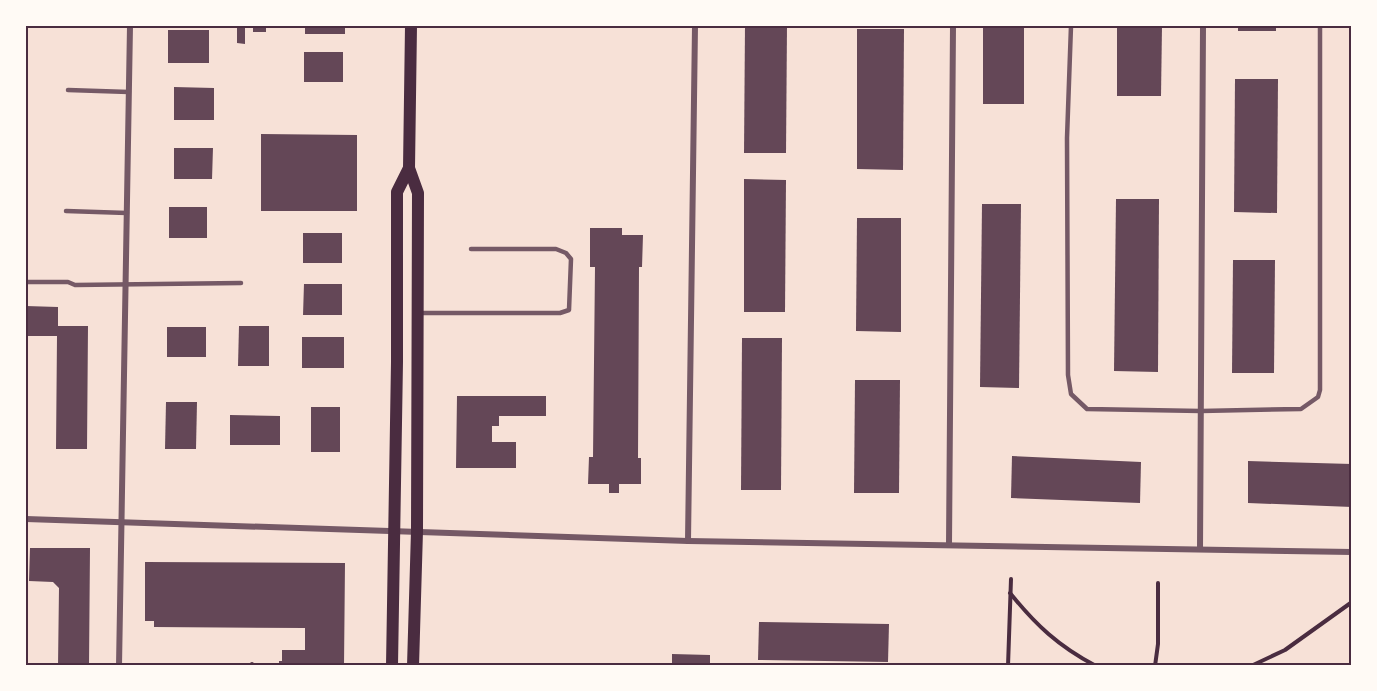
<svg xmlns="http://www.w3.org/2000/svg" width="1377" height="691" font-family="Manrope,sans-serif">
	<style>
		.building { fill: #644757 }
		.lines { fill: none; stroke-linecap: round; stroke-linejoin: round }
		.path { stroke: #4a2c40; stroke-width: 4 }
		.service { stroke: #755966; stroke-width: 4.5 }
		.minor { stroke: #755966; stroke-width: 6 }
		.secondary { stroke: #4a2c40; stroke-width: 12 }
		.neatline { fill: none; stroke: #4a2c40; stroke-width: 2 }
	</style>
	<rect width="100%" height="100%" fill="#f7e1d7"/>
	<g class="building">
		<path d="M237,26H245V44L237,43Z"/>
		<rect x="253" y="26" width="13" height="6"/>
		<rect x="305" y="26" width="40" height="8"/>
		<path d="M745,26H787L786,153H744Z"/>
		<rect x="983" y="26" width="41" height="78"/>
		<path d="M1117,26H1162L1161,96H1117Z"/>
		<rect x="1238" y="26" width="38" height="5"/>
		<path d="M857,29H904L903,170L857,169Z"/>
		<rect x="168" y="30" width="41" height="33"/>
		<rect x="304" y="52" width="39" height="30"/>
		<path d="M1235,79H1278L1277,213L1234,212Z"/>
		<path d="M174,87L214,88V120H174Z"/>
		<path d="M261,134L357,135V211H261Z"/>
		<path d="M174,148H213L212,179H174Z"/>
		<path d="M744,179L786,180L785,312H744Z"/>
		<path d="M1116,199H1159L1158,372L1114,371Z"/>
		<path d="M982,204H1021L1019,388L980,387Z"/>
		<rect x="169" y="207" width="38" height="31"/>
		<path d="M857,218H901V332L856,331Z"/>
		<path d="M590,228H622V235H643L642,267H639L638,458H641V484H619V493H609V484H588L589,457H593L595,267H590Z"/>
		<rect x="303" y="233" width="39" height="30"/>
		<path d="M1233,260H1275L1274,373H1232Z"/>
		<path d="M304,284H342V315H303Z"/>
		<path d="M26,306L58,307V326H88L87,449H56L57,336H26Z"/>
		<path d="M239,326H269V366H238Z"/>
		<rect x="167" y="327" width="39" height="30"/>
		<rect x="302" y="337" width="42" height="31"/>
		<path d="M742,338H782L781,490H741Z"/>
		<path d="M855,380H900L899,493H854Z"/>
		<path d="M457,396H546V416H499V426H492V442H516V468H456Z"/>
		<path d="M166,402H197L196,449H165Z"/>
		<rect x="311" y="407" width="29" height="45"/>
		<path d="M230,415L280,416V445H230Z"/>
		<path d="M1012,456L1141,462L1140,503L1011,498Z"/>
		<path d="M1248,461L1352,464V507L1248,503Z"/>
		<path d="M30,548H90L89,666H58L59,588L53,582L29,581Z"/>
		<path d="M145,562L345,563L344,666H279V661H282V650H305V628L154,627V621H145Z"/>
		<path d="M759,622L889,624L888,662L758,660Z"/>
		<path d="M672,654L710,655V666H672Z"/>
	</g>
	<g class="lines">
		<g class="path">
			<path d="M1010,593C1036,625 1058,646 1096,666"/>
			<path d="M250,666L252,664"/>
			<path d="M1008,666L1011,579"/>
			<path d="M1155,666L1158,644V583"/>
			<path d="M1251,666L1285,650L1352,602"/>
		</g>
		<g class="service">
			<path d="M1071,26L1067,138L1068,375L1071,394L1087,409L1201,411L1301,409L1318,397L1320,390V26"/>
			<path d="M68,90L129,92"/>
			<path d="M66,211L127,213"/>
			<path d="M26,282H68L75,285L241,283"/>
			<path d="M420,313H560L569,310L571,259L566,253L556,249H471"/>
		</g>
		<g class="minor">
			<path d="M26,519L688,541L1352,552"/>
			<path d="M688,541L695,26"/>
			<path d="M949,545L953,26"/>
			<path d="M1200,549L1203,26"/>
			<path d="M119,666L130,26"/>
		</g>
		<g class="secondary">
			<path d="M411,26L409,168L418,193L417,531L413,666"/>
			<path d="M392,666L397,362V192L409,168"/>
		</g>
	</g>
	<rect width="1377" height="691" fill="none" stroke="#fffaf5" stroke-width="54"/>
	<rect x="27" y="27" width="1323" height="637" class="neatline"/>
</svg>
